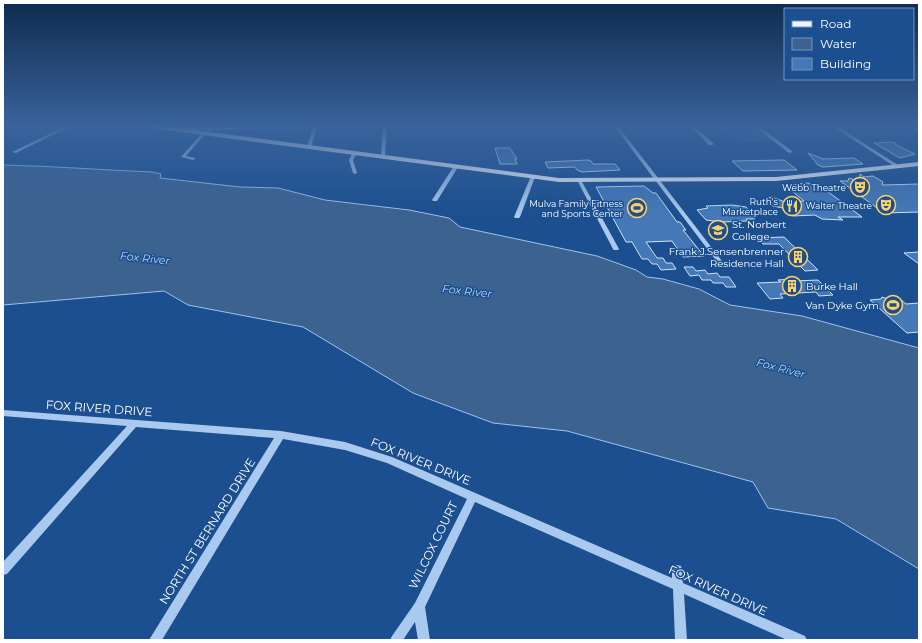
<svg xmlns="http://www.w3.org/2000/svg" width="922" height="643" font-family="Montserrat,sans-serif">
	<style>
		.green { fill: #2e69ad }
		.water { fill: #3c6290; stroke: #9cc4f0 }
		.building { fill: #4478b7; stroke: #cfe3fa }
		.lines { fill: none; stroke-linecap: round; stroke-linejoin: round }
		.minor { fill: #a9c9ee; fill-rule: evenodd }
		.major { fill: #f0f6ff; fill-rule: evenodd }
		.labels { text-anchor: middle; dominant-baseline: central; stroke-width: 3; stroke-linejoin: round; paint-order: stroke }
		.far-poi-label { font-size: 9px; fill: #fff; stroke: #1b4f8f; text-anchor: end }
		.poi-label { font-size: 10px; fill: #fff; stroke: #1b4f8f; text-anchor: start }
		.water-label { font-size: 11px; font-style: italic; fill: #b5d3f5; stroke: #1b4f8f }
		.near-street-label { font-size: 12px; fill: #fff; stroke: #1b4f8f }
	</style>
	<rect width="100%" height="100%" fill="#1b4f8f"/>
	<path class="green" d="M721,126H754L773,140L740,142Z"/>
	<path class="water" d="M3,165C53,166 102,170 152,172L161,174L160,178L240,187L278,188L325,200L409,210L449,218L460,227L597,256L636,270L647,277L663,279L699,289L730,305L802,316L919,348V569L836,519L768,508L753,482L567,431L493,423L413,393L303,327L188,305L164,291L3,305Z"/>
	<g class="building">
		<path d="M892,142L896,143V145L915,154L900,158L874,143Z"/>
		<path d="M495,148H510L517,159H515L517,164H500Z"/>
		<path d="M808,153L823,159L854,158L863,164L823,167L818,165Z"/>
		<path d="M588,160L591,161L593,164H615L620,170L582,172L577,170L575,167L548,168L545,162Z"/>
		<path d="M784,160L797,170L743,171L732,161Z"/>
		<path d="M860,174L864,177L873,176L883,182L882,185L919,184V212L884,213L840,181H848L849,178L859,181Z"/>
		<path d="M806,183L817,184L823,188L862,217H838L843,220L822,219L815,215L793,216L783,208L773,206L762,200L772,197L785,202L804,201L786,186Z"/>
		<path d="M644,186L653,193H656L677,222H680L686,230H683L704,256L683,257L672,241L646,242L657,258H663L666,263H672L676,269L661,270L657,264H652L648,259H642L632,242H626L596,187Z"/>
		<path d="M732,205L746,207L756,217H753L755,219H746L747,221L721,222L706,220L697,210L708,208L706,206Z"/>
		<path d="M784,237L818,270L805,271L779,244H763L757,238Z"/>
		<path d="M919,252V264L904,253Z"/>
		<path d="M684,267H693L696,271L705,270L708,274L717,273L720,277H729L736,287H726L723,283H713L711,280H702L699,275L690,276Z"/>
		<path d="M792,279L794,281L818,280L833,295L819,296L816,292L780,294L783,298L770,299L757,283L781,282L778,280Z"/>
		<path d="M882,297L891,300L900,299L906,304L919,303V332L907,333L870,300L881,299Z"/>
	</g>
	<g class="lines">
		<g class="minor">
			<path d="M66,126H71L16,153L12,152Z"/>
			<path d="M279,126H329L327,127H317L311,147L309,148L307,147L313,128L213,130L205,134L186,156L195,158V159L193,160L181,157L203,132L206,130H176L174,129L176,128Z"/>
			<path d="M383,126H387L385,157L383,158L381,157Z"/>
			<path d="M614,126H618L722,261L730,265L729,266H725L718,263Z"/>
			<path d="M690,126H694L713,143V145H709Z"/>
			<path d="M754,126H759L793,152L789,153Z"/>
			<path d="M832,126H837L901,167L897,168Z"/>
			<path d="M353,152L357,153L353,160L357,173L355,174L353,173L349,160Z"/>
			<path d="M454,166L458,167L437,201H433L432,200Z"/>
			<path d="M531,176L535,177L520,217L519,218H515L514,217Z"/>
			<path d="M577,179L581,180L619,249L618,250H614L613,249L577,180Z"/>
			<path d="M3,410L281,431L345,442L392,457L672,578V570L673,566L677,565L681,566L682,570L683,583L805,636L807,640H787L684,594L687,640H675L673,589L475,502L425,607L430,640H418L415,622L403,640H390L392,636L415,603L467,499L387,463L345,450L283,439L162,640H149L274,438L136,427L7,574L3,575V562L127,426L3,416Z"/>
		</g>
		<g class="major">
			<path d="M148,126H164L559,178L776,177L919,162V166L776,181L559,182L151,128Z"/>
			<path d="M909,126L919,128V132L910,127Z"/>
		</g>
	</g>
	<linearGradient id="sky" x2="0" y2="1"><stop stop-color="#0f2b4f"/><stop offset="0.58" stop-color="#39639b"/><stop offset="1" stop-color="#39639b" stop-opacity="0"/></linearGradient>
	<rect width="922" height="216" fill="url(#sky)"/>
	<defs>
		<symbol id="theatre-ring" viewBox="-11 -11 22 22"><circle r="9.5" fill="#1b4f8f" stroke="#ffd166" stroke-width="1.5"/><path d="M-5-5.5Q0-4 5-5.5V0Q5 5 0 6Q-5 5-5 0ZM-3.3-2.5H-1v1.5H-3.3ZM1-2.5H3.3v1.5H1ZM-2.8 1Q0 5.5 2.8 1Z" fill="#ffd166"/></symbol>
		<symbol id="restaurant-ring" viewBox="-11 -11 22 22"><circle r="9.5" fill="#1b4f8f" stroke="#ffd166" stroke-width="1.5"/><path d="M-5-6h1v4h1v-4h1v4h1v-4h1v5L-1.5 .5V6h-2V.5L-5-1ZM5-6V6H3V1.5H1.5Q1.5-4 5-6Z" fill="#ffd166"/></symbol>
		<symbol id="stadium-ring" viewBox="-11 -11 22 22"><circle r="9.5" fill="#1b4f8f" stroke="#ffd166" stroke-width="1.5"/><path d="M0-5a6.5 5 0 1 0 0 10a6.5 5 0 1 0 0-10ZM-3.5-1.8h7v3.6h-7Z" fill="#ffd166"/></symbol>
		<symbol id="university-ring" viewBox="-11 -11 22 22"><circle r="9.5" fill="#1b4f8f" stroke="#ffd166" stroke-width="1.5"/><path d="M0-5L7-2L0 1L-7-2ZM-4 1L0 2.5L4 1V4Q0 6-4 4Z" fill="#ffd166"/></symbol>
		<symbol id="building-ring" viewBox="-11 -11 22 22"><circle r="9.5" fill="#1b4f8f" stroke="#ffd166" stroke-width="1.5"/><path d="M-4-6H4V6H1V3H-1V6H-4ZM-2.5-4.3h1.7v1.8h-1.7ZM.8-4.3h1.7v1.8H.8ZM-2.5-1h1.7V.8h-1.7ZM.8-1h1.7V.8H.8Z" fill="#ffd166"/></symbol>
	</defs>
	<g fill-rule="evenodd">
		<use href="#theatre-ring" x="849" y="176" width="22" height="22"/>
		<use href="#theatre-ring" x="875" y="194" width="22" height="22"/>
		<use href="#restaurant-ring" x="781" y="195" width="22" height="22"/>
		<use href="#stadium-ring" x="626" y="197" width="22" height="22"/>
		<use href="#university-ring" x="707" y="219" width="22" height="22"/>
		<use href="#building-ring" x="787" y="246" width="22" height="22"/>
		<use href="#building-ring" x="781" y="275" width="22" height="22"/>
		<use href="#stadium-ring" x="882" y="294" width="22" height="22"/>
	</g>
	<g class="labels">
		<g class="far-poi-label">
			<text x="846" y="187">Webb Theatre</text>
			<text x="778" y="201">Ruth's<tspan x="778" dy="10">Marketplace</tspan></text>
			<text x="623" y="203">Mulva Family Fitness<tspan x="623" dy="10">and Sports Center</tspan></text>
			<text x="872" y="205">Walter Theatre</text>
		</g>
		<g class="poi-label">
			<text x="732" y="224">St. Norbert<tspan x="732" dy="12">College</tspan></text>
			<text x="784" y="251" text-anchor="end">Frank J.Sensenbrenner<tspan x="784" dy="12">Residence Hall</tspan></text>
			<text x="806" y="286">Burke Hall</text>
			<text x="879" y="305" text-anchor="end">Van Dyke Gym</text>
		</g>
		<g class="water-label">
			<text transform="translate(145 258) rotate(6)">Fox River</text>
			<text transform="translate(467 291) rotate(6)">Fox River</text>
			<text transform="translate(781 368) rotate(15)">Fox River</text>
		</g>
		<g class="near-street-label">
			<text transform="translate(99 408) rotate(4)">FOX RIVER DRIVE</text>
			<text transform="translate(421 461) rotate(22)">FOX RIVER DRIVE</text>
			<text transform="translate(207 531) rotate(-58)">NORTH ST BERNARD DRIVE</text>
			<text transform="translate(433 545) rotate(-64)">WILCOX COURT</text>
			<text transform="translate(718 590) rotate(24)">FOX RIVER DRIVE</text>
		</g>
	</g>
	<rect width="922" height="643" fill="none" stroke="#ffffff" stroke-width="8"/>
	<rect x="784" y="8" width="130" height="72" fill="#1b4f8f" stroke="#7695bc"/>
	<rect x="792" y="21" width="20" height="6" fill="#f0f6ff" stroke="#7695bc"/>
	<text x="820" y="28" font-size="12" fill="#ffffff">Road</text>
	<rect x="792" y="38" width="20" height="12" fill="#3c6290" stroke="#7695bc"/>
	<text x="820" y="48" font-size="12" fill="#ffffff">Water</text>
	<rect x="792" y="58" width="20" height="12" fill="#4478b7" stroke="#7695bc"/>
	<text x="820" y="68" font-size="12" fill="#ffffff">Building</text>
</svg>
